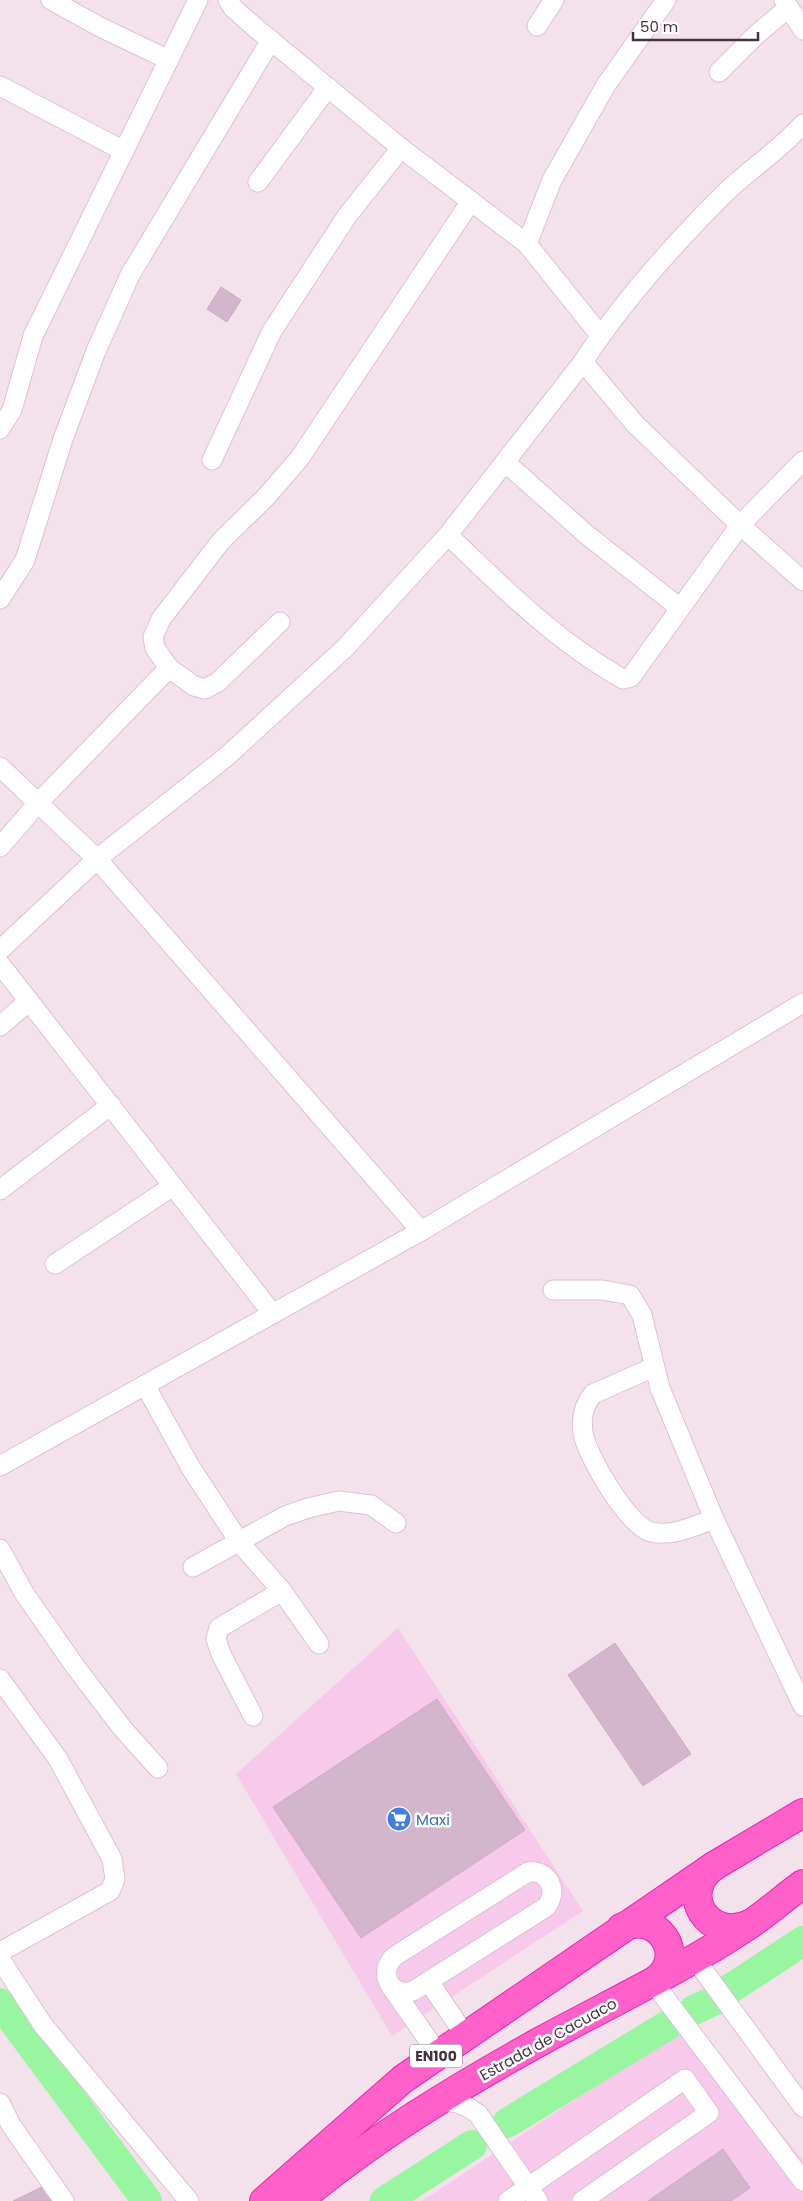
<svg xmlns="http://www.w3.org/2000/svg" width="803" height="2201" font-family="Poppins,sans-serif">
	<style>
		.commercial { fill: #f7caec }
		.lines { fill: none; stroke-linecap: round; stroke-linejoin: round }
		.river { stroke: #97f69f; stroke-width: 30 }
		.building { fill: #d4b6cc; stroke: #d0a9c5 }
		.minor-casing { stroke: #ddc1d3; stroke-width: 21 }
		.highway-casing { stroke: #ea24ae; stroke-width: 30 }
		.minor { stroke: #fff; stroke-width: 19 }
		.highway { stroke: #ff60c9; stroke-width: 28 }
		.labels { text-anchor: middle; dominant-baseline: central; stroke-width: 5; stroke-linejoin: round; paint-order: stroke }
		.shield { fill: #fff; stroke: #7c7079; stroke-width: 1 }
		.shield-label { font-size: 14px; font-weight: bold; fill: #44323f }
		.shop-label { font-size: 15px; fill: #366cbe; stroke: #fff; text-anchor: start }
		.street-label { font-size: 15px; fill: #44323f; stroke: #fff }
	</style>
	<rect width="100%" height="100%" fill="#f3e2ec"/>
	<g class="commercial">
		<path d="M398,1628L583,1911L392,2036L236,1774Z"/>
		<path d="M693,2021L803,2161V2201H422Z"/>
	</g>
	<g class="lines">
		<g class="river">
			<path d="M730,1989L803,1941"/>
			<path d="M0,2003L147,2201"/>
			<path d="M694,2010L713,2001"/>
			<path d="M507,2123L668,2025"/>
			<path d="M385,2201L472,2145"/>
		</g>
	</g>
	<g class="building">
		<path d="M221,287L241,300L227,322L207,309Z"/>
		<path d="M615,1643L691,1754L643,1786L568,1675Z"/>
		<path d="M437,1699L525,1830L361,1938L273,1807Z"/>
		<path d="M723,2149L750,2188L731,2201H648Z"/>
		<path d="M44,2186L51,2201H13Z"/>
	</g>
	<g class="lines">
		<defs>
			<g id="minor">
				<path d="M51,0L100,27L169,60"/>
				<path d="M228,0L233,8L251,24L401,148L527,244L600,335"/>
				<path d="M784,0L803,30"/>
				<path d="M537,26L554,0"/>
				<path d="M719,72L756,35L788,8"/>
				<path d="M0,86L124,151"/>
				<path d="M258,182L328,87"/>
				<path d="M527,244L552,180L606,85L666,0"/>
				<path d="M583,362L635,424L740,525L803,581"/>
				<path d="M0,429L12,410L33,336L198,0"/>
				<path d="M212,460L272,331L347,216L401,148"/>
				<path d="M505,462L587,535L680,608"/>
				<path d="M448,535C502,587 557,642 623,679L631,677L740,525L803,461"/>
				<path d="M0,599L25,560L63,439L96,351L130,275L271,40"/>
				<path d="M280,622L218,682L205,689L194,686L169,668L155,648L153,637L161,619L221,541L266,497L299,459L471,201"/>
				<path d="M0,767L97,859L421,1231"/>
				<path d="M0,847L38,803L169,668"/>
				<path d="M0,950L97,859L226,757L345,648L448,535L583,362C622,302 672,246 723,195C748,170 779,151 803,124"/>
				<path d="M0,964L272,1313"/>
				<path d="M0,1026L29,1001"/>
				<path d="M0,1190L111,1105"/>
				<path d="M55,1264L173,1186"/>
				<path d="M553,1290H602L630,1295L642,1315L660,1388L714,1519L803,1706"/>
				<path d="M654,1367L593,1394C583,1406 581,1418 583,1433C587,1456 628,1526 651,1532C672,1537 694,1526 714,1519"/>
				<path d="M145,1385L191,1468L240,1543L282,1591L319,1644"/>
				<path d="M0,1466L421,1231L803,1003"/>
				<path d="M0,1549L24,1593L77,1669L123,1729L158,1768"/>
				<path d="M193,1567L285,1516L308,1508L339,1501L371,1505L396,1523"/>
				<path d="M0,1679L58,1759L112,1859L115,1879L110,1891L0,1952"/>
				<path d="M253,1716L221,1654L216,1639L219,1628L282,1591"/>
				<path d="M528,1872C549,1870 559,1891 546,1907L413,1991C390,1998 377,1971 395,1956Z"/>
				<path d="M0,1959L43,2025L189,2201"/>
				<path d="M695,1959L803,2107"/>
				<path d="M429,1982L465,2035"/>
				<path d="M653,1982L803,2181"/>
				<path d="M390,1985L438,2054"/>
				<path d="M437,2102C453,2100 465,2104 478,2114L538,2201"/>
				<path d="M0,2103L11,2125L64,2201"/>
				<path d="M508,2201L685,2079L709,2113L582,2201"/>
			</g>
			<g id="highway">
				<path d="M750,1924C708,1943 677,1893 714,1866L803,1813"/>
				<path d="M621,1928C656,1909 688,1954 657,1979"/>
				<path d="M264,2201L403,2079L714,1866"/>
				<path d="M298,2201C372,2139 456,2088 541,2041C611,2003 683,1969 749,1925C768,1912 785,1897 803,1884"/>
			</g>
		</defs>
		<use href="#minor" class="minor-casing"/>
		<use href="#highway" class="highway-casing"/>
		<use href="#minor" class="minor"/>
		<use href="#highway" class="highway"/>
	</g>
	<defs>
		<symbol id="supermarket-disc" viewBox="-11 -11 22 22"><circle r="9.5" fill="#3f7fe0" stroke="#fff"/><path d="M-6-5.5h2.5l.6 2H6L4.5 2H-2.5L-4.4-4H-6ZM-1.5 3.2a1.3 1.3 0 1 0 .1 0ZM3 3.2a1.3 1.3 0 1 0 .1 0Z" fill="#fff"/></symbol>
	</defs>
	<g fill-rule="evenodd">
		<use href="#supermarket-disc" x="385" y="1805" width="28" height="28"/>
	</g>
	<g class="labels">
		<rect class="shield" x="410" y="2044.5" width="52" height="23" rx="4"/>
		<g class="shield-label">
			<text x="436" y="2056">EN100</text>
		</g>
		<g class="shop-label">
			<text x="416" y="1819">Maxi</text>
		</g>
		<g class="street-label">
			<text transform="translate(548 2039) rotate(-29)">Estrada de Cacuaco</text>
		</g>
	</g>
	<path d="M633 32v8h125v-8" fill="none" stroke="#44323f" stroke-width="2.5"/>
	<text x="640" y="32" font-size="15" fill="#44323f" stroke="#ffffff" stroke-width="4" paint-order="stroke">50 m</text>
</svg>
